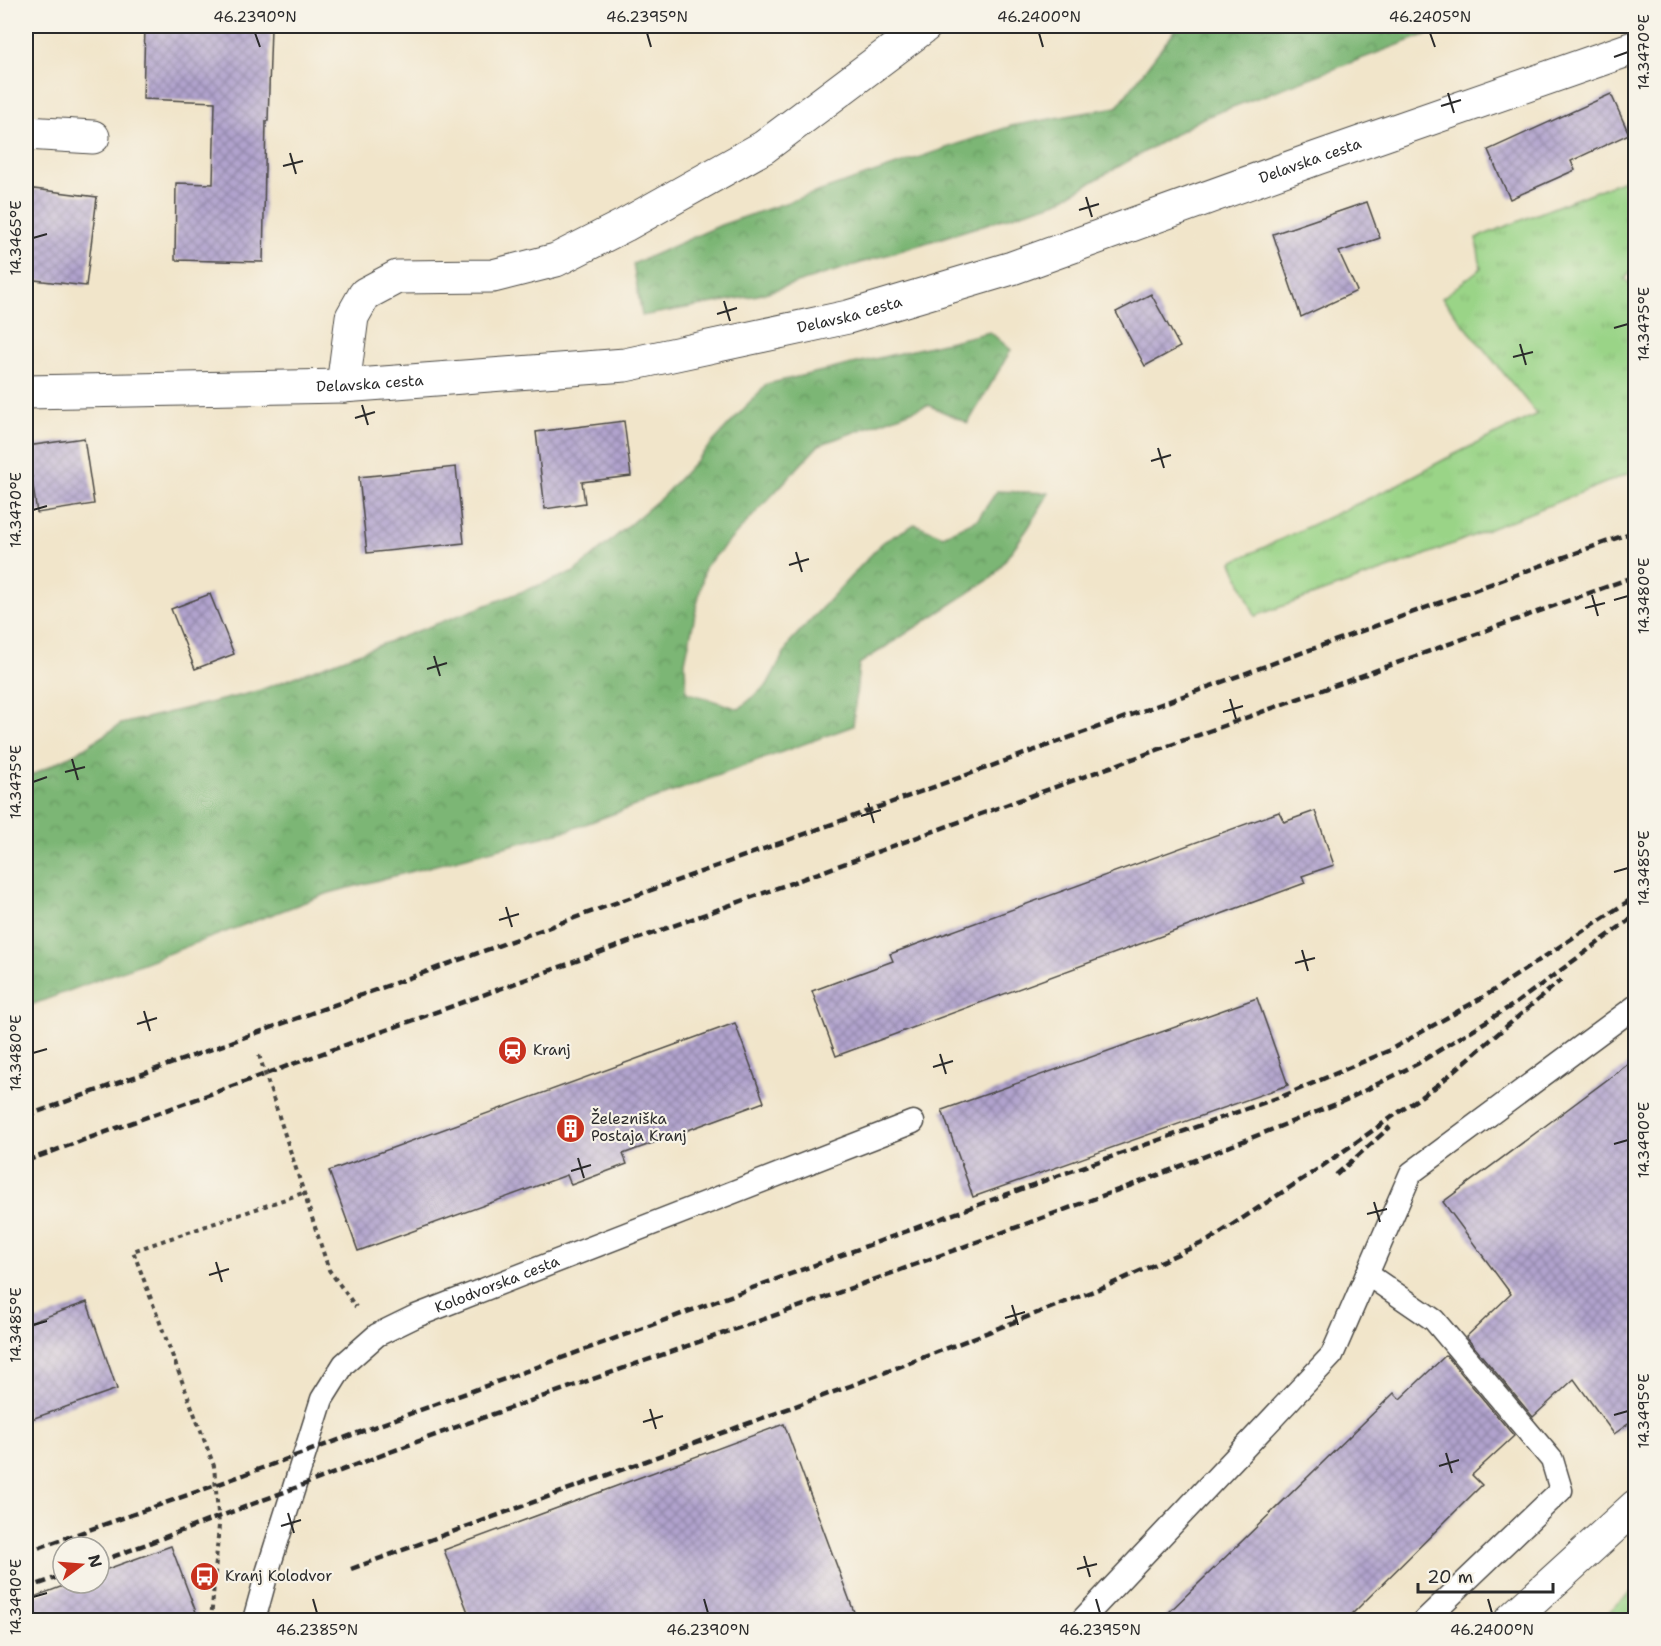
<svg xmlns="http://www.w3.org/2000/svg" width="1661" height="1646" font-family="'Shantell Sans',sans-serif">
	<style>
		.grass { fill: url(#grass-tufts); stroke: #628059; stroke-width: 1.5 }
		.forest { fill: url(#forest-crowns); stroke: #537050; stroke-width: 1.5 }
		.building { fill: url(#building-cross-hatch) }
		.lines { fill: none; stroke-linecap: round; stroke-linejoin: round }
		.service-casing { stroke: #494743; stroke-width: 25 }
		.minor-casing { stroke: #494743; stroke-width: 35 }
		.primary-casing { stroke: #494743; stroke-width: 35 }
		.path { stroke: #494743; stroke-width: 4; stroke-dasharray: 4.5 4.5; stroke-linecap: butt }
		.service { stroke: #fff; stroke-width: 22 }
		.minor { stroke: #fff; stroke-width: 33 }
		.primary { stroke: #fff; stroke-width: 33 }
		.rail { stroke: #2b2b2b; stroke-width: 4.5; stroke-dasharray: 9 4.5; stroke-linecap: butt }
		.ticks { fill: none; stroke: #2b2b2b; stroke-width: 2 }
		.labels { text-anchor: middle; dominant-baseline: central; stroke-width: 4.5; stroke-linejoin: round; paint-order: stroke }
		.street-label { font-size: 15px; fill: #2b2b2b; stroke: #f7f3e8 }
		.poi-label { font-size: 15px; fill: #2b2b2b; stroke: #f7f3e8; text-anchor: start }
		.neatline { fill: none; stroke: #2b2b2b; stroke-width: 2 }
		.ticks-label { font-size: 15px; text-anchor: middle; fill: #2b2b2b }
	</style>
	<defs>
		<pattern id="grass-tufts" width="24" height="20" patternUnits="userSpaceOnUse" patternTransform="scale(1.5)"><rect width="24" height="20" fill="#9ad487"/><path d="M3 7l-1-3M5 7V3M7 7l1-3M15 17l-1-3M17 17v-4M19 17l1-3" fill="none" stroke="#85b675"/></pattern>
		<pattern id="forest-crowns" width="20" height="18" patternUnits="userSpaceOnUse" patternTransform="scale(1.5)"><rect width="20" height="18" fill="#7bb674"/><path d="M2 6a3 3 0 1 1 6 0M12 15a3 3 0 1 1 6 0" fill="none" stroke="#65945f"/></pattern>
		<pattern id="building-cross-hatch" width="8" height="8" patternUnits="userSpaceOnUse" patternTransform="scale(1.5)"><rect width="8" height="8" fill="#b1a3cd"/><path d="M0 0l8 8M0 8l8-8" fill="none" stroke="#9085a7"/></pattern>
	</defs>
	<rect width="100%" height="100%" fill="#f7f3e8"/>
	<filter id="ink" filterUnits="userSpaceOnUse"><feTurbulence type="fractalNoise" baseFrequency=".0167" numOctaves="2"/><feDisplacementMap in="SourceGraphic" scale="12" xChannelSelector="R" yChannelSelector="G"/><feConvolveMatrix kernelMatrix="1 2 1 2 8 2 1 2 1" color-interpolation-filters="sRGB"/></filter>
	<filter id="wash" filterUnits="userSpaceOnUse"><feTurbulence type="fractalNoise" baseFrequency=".008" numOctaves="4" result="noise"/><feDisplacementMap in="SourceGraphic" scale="24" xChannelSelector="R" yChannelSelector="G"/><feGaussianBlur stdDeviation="1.35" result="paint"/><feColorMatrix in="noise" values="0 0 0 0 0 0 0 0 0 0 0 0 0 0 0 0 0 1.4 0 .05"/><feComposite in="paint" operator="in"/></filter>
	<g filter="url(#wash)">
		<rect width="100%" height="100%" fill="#f1e5ca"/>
		<g class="grass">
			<path d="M1632,177L1636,182L1635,267L1625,279L1635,288V471L1410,561L1255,616L1232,562L1391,488L1447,458L1537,414L1442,298L1481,268L1476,238Z"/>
			<path d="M1635,1588V1620H1600Z"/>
		</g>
		<g class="forest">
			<path d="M1178,26H1449L1203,118L1057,202L758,295L642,316L633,264L721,225L1011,126L1117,107Z"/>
			<path d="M990,332L1011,350L968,423L928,405L819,445L705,567L685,662L686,692L739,709L767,685L790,642L883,542L915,524L943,536L978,519L997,491L1049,493L1028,528L993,577L859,664L853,726L569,830L329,893L26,1007V778L78,752L121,724L255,692L574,572L663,496L767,384Z"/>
		</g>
		<g id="blocks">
			<g class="building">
				<path d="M145,26L271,27L268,121H266L263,262L175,260L176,183L213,184L215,102L143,99Z"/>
				<path d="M1611,94L1629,134L1571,161L1575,170L1510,199L1488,150Z"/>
				<path d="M26,188L97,197L86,286L26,279Z"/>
				<path d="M1367,202L1380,238L1339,252L1357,291L1301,317L1273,234Z"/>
				<path d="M1151,294L1180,347L1145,366L1116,312Z"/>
				<path d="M624,421L631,476L582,482L585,503L545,509L536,432Z"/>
				<path d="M84,438L94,504L37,513L27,446Z"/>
				<path d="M456,467L464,543L367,553L359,477Z"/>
				<path d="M210,594L234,654L195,669L171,609Z"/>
				<path d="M1315,811L1334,865L1302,876L1305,883L836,1056L812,991L893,961L890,954L1279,812L1284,822Z"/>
				<path d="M1257,998L1288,1085L973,1197L942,1110Z"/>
				<path d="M735,1023L764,1102L623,1154L627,1164L571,1185L567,1175L358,1251L329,1171Z"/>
				<path d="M1635,1059V1419L1614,1434L1574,1379L1533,1417L1466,1337L1511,1294L1443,1202Z"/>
				<path d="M87,1302L117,1389L26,1421V1324Z"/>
				<path d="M1446,1355L1514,1436L1472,1475L1482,1485L1346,1620H1161L1394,1393L1400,1399Z"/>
				<path d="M784,1424L857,1620H471L444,1550Z"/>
				<path d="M171,1546L199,1620H26V1600L71,1583H99V1572Z"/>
			</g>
		</g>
	</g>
	<g filter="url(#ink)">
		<use href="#blocks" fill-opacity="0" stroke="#494743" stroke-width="1.5"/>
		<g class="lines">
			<defs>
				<g id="service">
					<path d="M1367,1274L1434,1320L1552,1460L1561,1490L1425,1620"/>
					<path id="s1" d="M254,1620L267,1573L322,1399L344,1364L377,1335L416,1316L913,1122"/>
					<path d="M1082,1620L1332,1355L1411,1173L1636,1006"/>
				</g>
				<g id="minor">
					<path d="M26,133L93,137"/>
					<path d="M343,386L352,317L365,294L397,277L493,276L556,260L625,225L764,147L925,26"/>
					<path id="s2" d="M26,392L343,386L625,365L848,317L1012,268L1317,158L1636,47"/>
				</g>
				<path id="primary" d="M1511,1620L1636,1506"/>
			</defs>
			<use href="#service" class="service-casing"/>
			<use href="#minor" class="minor-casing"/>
			<use href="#primary" class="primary-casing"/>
			<g class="path">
				<path d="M259,1055L329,1270L356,1307"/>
				<path d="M211,1620L219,1525L214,1466L133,1251L303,1193"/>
			</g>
			<use href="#service" class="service"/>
			<use href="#minor" class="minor"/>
			<use href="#primary" class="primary"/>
			<g class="rail">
				<path d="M1433,1089L1561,980"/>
				<path d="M26,1116L481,952L1636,531"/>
				<path d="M26,1161L1636,576"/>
				<path d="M1336,1175L1390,1127"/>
				<path d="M26,1552L216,1485L1057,1176L1283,1096L1388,1051L1485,996L1636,896"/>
				<path d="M99,1562L459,1426L824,1298L1148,1179L1346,1100L1417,1064L1516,1003L1636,915"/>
				<path d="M351,1569L850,1386L1109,1285L1209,1240L1318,1169L1439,1084"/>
				<path d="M26,1589L63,1575"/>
			</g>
		</g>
	</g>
	<path class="ticks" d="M255,33L260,47M647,33L651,47M1039,33L1043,47M1430,33L1435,47M1614,57L1628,52M1448,93L1454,113M1441,106L1461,100M290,153L296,174M283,166L303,161M1086,197L1092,217M1079,210L1099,204M33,238L47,234M724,301L730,321M717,314L737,308M1614,328L1628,324M1520,344L1526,365M1513,357L1533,352M362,405L368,425M355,418L375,412M1158,448L1164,468M1151,461L1171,455M33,510L47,506M796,552L802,572M789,565L809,559M1592,595L1598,616M1614,600L1628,596M1585,608L1605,603M434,656L440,676M427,669L447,663M1230,699L1236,719M1223,712L1243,706M72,759L78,780M65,772L85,767M33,782L47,777M868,803L874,823M861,816L881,810M1614,872L1628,868M506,907L512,927M499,920L519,914M1302,950L1308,971M1295,963L1315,958M144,1011L150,1031M137,1024L157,1018M33,1053L47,1049M940,1054L946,1074M933,1067L953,1061M1614,1144L1628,1140M578,1158L584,1178M571,1171L591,1165M1374,1202L1380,1222M1367,1214L1387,1209M216,1262L222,1282M209,1275L229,1269M1012,1305L1018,1325M1005,1318L1025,1312M33,1325L47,1321M650,1409L656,1429M1614,1415L1628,1411M643,1422L663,1416M1446,1453L1452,1473M1439,1466L1459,1460M288,1513L294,1533M281,1526L301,1520M1084,1556L1090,1577M1077,1569L1097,1564M33,1597L47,1593M313,1599L317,1613M704,1599L708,1613M1096,1599L1100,1613M1488,1599L1492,1613"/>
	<defs>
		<symbol id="station-disc" viewBox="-11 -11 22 22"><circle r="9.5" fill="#c8321e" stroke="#f7f3e8"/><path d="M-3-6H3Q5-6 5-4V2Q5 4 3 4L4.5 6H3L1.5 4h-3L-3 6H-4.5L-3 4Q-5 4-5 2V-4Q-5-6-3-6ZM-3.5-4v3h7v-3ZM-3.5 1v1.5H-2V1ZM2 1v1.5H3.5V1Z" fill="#fff"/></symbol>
		<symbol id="building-disc" viewBox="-11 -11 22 22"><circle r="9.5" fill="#c8321e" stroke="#f7f3e8"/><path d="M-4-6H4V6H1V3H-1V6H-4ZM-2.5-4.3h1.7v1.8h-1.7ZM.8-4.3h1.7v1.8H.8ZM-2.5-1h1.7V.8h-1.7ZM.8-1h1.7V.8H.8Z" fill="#fff"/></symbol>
		<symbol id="bus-disc" viewBox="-11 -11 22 22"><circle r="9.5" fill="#c8321e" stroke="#f7f3e8"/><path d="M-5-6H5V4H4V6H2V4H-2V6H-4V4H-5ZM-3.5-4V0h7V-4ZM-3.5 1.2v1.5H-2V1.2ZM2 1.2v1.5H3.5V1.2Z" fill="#fff"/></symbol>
	</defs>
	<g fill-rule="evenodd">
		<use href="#station-disc" x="496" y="1034" width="33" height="33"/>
		<use href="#building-disc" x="554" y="1112" width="33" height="33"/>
		<use href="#bus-disc" x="188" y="1560" width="33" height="33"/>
	</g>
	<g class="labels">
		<g class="street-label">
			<text stroke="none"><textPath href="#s2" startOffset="1316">Delavska cesta</textPath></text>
			<text stroke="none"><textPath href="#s2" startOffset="830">Delavska cesta</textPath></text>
			<text stroke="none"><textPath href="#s2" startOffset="344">Delavska cesta</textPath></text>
			<text stroke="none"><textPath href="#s1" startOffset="447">Kolodvorska cesta</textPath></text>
		</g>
		<g class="poi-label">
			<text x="533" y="1050">Kranj</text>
			<text x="591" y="1119">Železniška<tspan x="591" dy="17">Postaja Kranj</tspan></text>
			<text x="225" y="1576">Kranj Kolodvor</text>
		</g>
	</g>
	<rect width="1661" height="1646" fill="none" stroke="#f7f3e8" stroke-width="66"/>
	<g transform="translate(81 1565) rotate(74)"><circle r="28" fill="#f7f3e8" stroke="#a5a39c" stroke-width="1.5"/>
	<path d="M0-4.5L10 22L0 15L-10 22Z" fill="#c8321e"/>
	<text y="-9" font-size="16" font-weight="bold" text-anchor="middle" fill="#2b2b2b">N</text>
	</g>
	<path d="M1418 1583v9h135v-9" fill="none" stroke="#2b2b2b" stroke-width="3"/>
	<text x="1427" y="1583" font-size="18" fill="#2b2b2b" stroke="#f7f3e8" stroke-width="4.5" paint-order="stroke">20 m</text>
	<rect x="33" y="33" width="1595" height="1580" class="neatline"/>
	<g class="ticks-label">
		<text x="255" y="22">46.2390°N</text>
		<text x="647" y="22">46.2395°N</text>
		<text x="1039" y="22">46.2400°N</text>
		<text x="1430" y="22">46.2405°N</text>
		<text transform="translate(1644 52) rotate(-90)" y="5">14.3470°E</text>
		<text transform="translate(16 238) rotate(-90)" y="5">14.3465°E</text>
		<text transform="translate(1644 324) rotate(-90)" y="5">14.3475°E</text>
		<text transform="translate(16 510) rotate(-90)" y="5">14.3470°E</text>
		<text transform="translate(1644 596) rotate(-90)" y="5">14.3480°E</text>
		<text transform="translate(16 782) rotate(-90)" y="5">14.3475°E</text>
		<text transform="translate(1644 868) rotate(-90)" y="5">14.3485°E</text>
		<text transform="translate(16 1053) rotate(-90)" y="5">14.3480°E</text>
		<text transform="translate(1644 1140) rotate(-90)" y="5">14.3490°E</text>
		<text transform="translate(16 1325) rotate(-90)" y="5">14.3485°E</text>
		<text transform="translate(1644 1411) rotate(-90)" y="5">14.3495°E</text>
		<text transform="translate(16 1597) rotate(-90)" y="5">14.3490°E</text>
		<text x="317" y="1635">46.2385°N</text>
		<text x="708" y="1635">46.2390°N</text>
		<text x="1100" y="1635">46.2395°N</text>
		<text x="1492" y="1635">46.2400°N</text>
	</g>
</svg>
